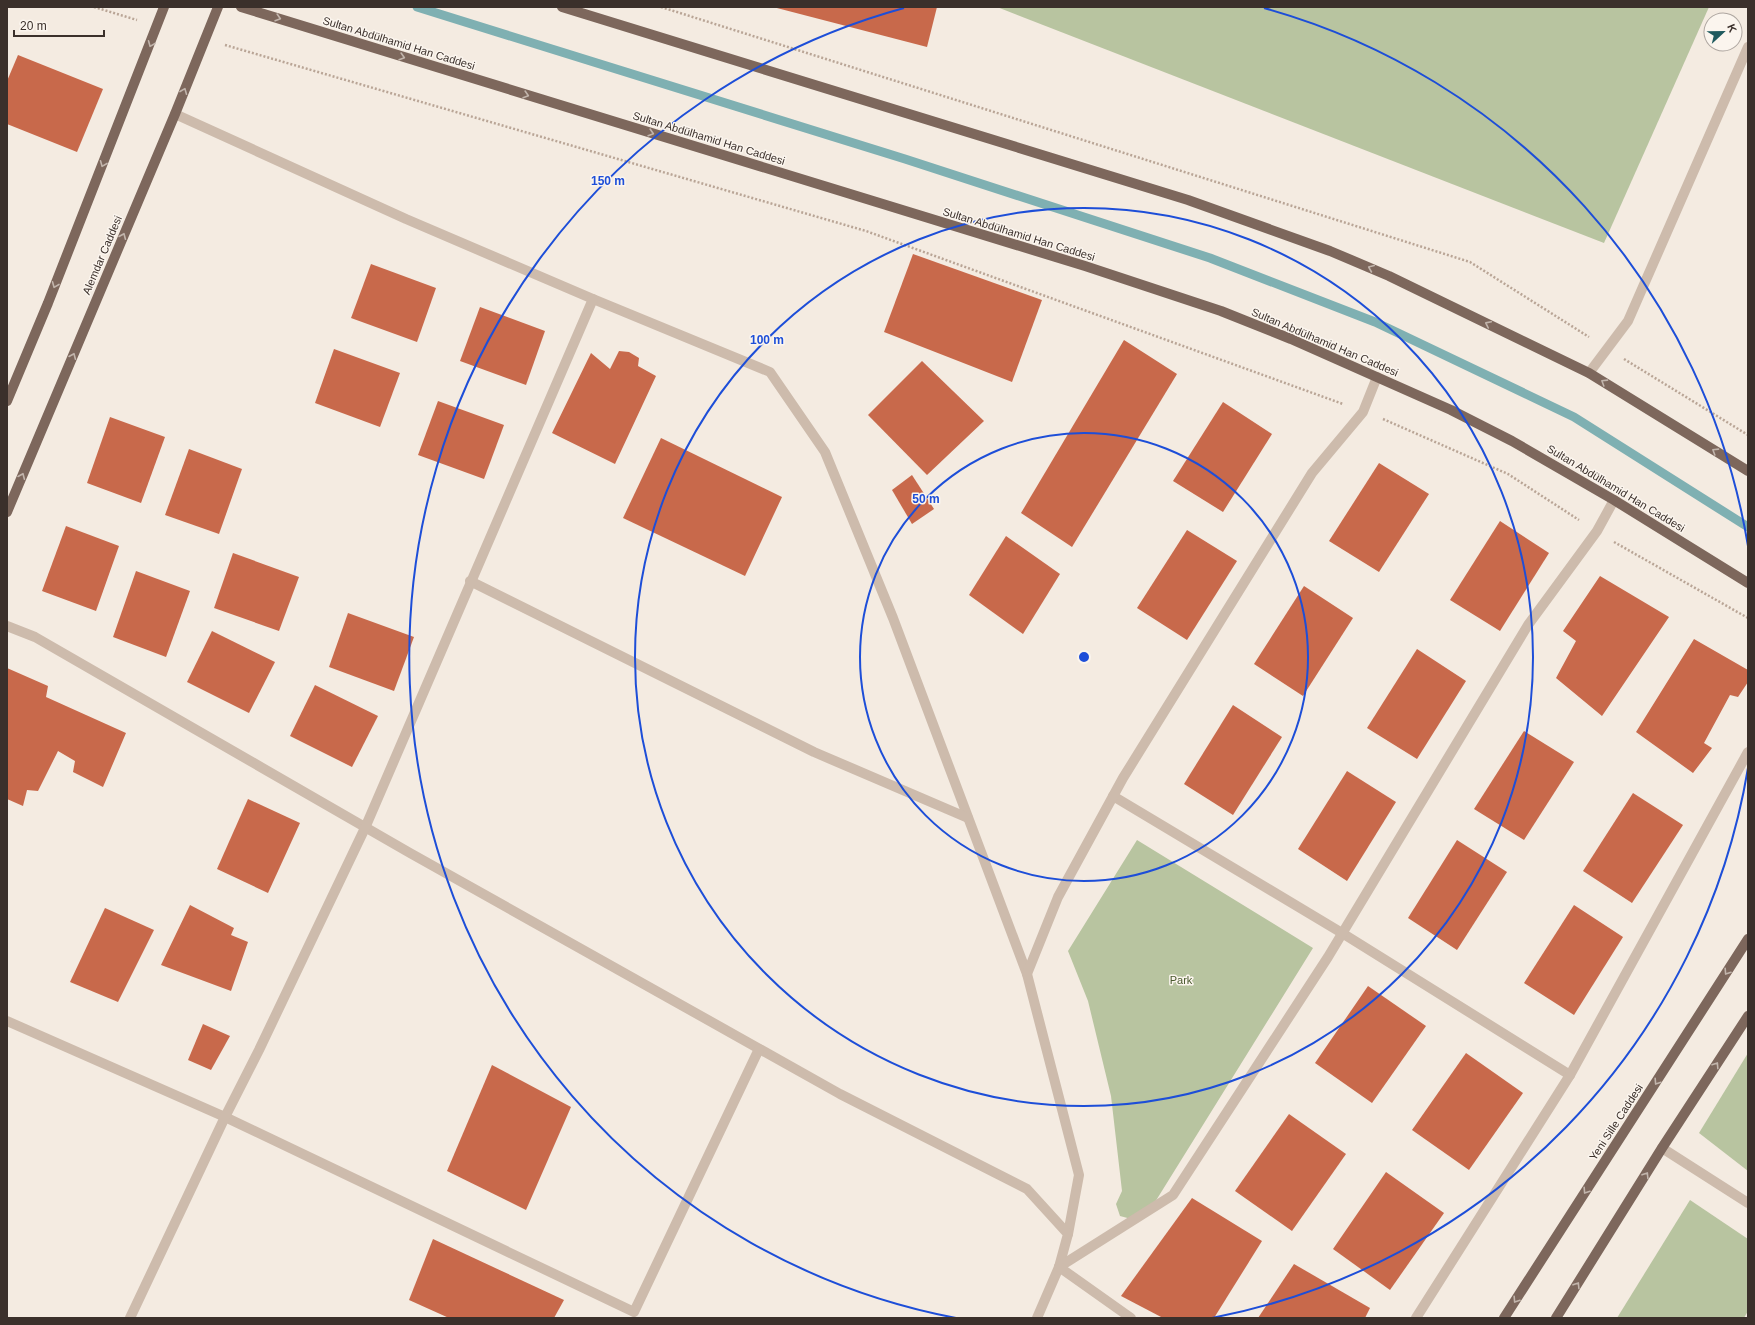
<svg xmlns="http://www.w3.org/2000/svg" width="1755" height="1325" font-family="Helvetica,sans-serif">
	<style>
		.green { fill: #b8c4a0 }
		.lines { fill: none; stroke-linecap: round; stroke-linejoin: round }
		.stream { stroke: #7fb0b2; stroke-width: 9 }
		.building { fill: #c8694b }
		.path { stroke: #b9a596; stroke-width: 2.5; stroke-dasharray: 2 2; stroke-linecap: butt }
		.minor { stroke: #cdbbac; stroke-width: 10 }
		.major { stroke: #7d675c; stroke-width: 10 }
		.oneway { stroke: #c2b5ac }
		.ring { fill: none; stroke: #1d4ed8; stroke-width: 2 }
		.labels { text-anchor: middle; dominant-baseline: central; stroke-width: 3; stroke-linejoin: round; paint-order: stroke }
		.street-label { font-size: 11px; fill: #3b302b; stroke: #fbf5ee }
		.park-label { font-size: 11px; fill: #4a5a2e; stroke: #fbf5ee }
		.centre { fill: #1d4ed8; stroke: #fbf5ee; stroke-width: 2 }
		.ring-label { font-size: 12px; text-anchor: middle; font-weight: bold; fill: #1d4ed8; stroke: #fbf5ee; stroke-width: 3; stroke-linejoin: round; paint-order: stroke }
	</style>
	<rect width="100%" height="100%" fill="#f4ebe1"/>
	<g class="green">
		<path d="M997,7H1709L1604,243Z"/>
		<path d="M1137,840L1313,948L1147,1215L1135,1220L1120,1216L1116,1204L1122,1191L1111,1096L1088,1001L1068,951Z"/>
		<path d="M1748,1053V1171L1699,1133Z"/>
		<path d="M1690,1200L1748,1239V1311L1744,1318H1617Z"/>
	</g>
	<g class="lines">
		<path class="stream" d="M417,7L905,159L1210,258L1375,322L1574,417L1748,527"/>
	</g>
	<g class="building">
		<path d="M773,7H937L927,47Z"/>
		<path d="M18,55L103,89L77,152L7,124V81Z"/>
		<path d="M913,254L1042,300L1012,382L884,332Z"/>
		<path d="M371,264L436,288L417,342L351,318Z"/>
		<path d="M480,307L545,331L526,385L460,361Z"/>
		<path d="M1124,340L1177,374L1072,547L1021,513Z"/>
		<path d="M334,349L400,373L380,427L315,403Z"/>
		<path d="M619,351L629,352L639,358L638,366L656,376L615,464L552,433L591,353L610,369Z"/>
		<path d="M922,361L984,421L927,475L868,415Z"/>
		<path d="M438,401L504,425L484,479L418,455Z"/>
		<path d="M1223,402L1272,434L1223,512L1173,481Z"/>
		<path d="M110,417L165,437L141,503L87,483Z"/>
		<path d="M661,438L782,497L745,576L623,518Z"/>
		<path d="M189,449L242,469L219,534L165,515Z"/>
		<path d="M1379,463L1429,494L1379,572L1329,541Z"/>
		<path d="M912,475L934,509L912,524L892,490Z"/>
		<path d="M1500,521L1549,553L1500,631L1450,600Z"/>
		<path d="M66,526L119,546L96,611L42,591Z"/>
		<path d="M1187,530L1237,561L1187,640L1137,608Z"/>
		<path d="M1006,536L1060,574L1023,634L969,595Z"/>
		<path d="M233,553L299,577L279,631L214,608Z"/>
		<path d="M136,571L190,591L166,657L113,637Z"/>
		<path d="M1600,576L1669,617L1602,716L1556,678L1576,641L1563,631Z"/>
		<path d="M1304,586L1353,618L1303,696L1254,664Z"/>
		<path d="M348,613L414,637L394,691L329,667Z"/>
		<path d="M212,631L275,662L249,713L187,682Z"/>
		<path d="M1694,639L1748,670V682L1738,697L1730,695L1704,743L1712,748L1693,773L1636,732Z"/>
		<path d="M1417,649L1466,681L1417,759L1367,728Z"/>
		<path d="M7,668L48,686L46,697L126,733L103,787L73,772L75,761L58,751L38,791L27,790L23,806L7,799Z"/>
		<path d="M315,685L378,716L352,767L290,736Z"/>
		<path d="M1233,705L1282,737L1233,815L1184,784Z"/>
		<path d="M1524,731L1574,762L1524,840L1474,809Z"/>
		<path d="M1347,771L1396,802L1347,881L1298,849Z"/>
		<path d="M1633,793L1683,825L1632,903L1583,871Z"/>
		<path d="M248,799L300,823L268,893L217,869Z"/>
		<path d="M1457,840L1507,872L1457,950L1408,918Z"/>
		<path d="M190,905L234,928L231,935L248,942L231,991L161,965Z"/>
		<path d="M1574,905L1623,937L1574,1015L1524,983Z"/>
		<path d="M105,908L154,930L118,1002L70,982Z"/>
		<path d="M1368,986L1426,1026L1372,1103L1315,1063Z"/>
		<path d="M203,1024L230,1036L211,1070L188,1060Z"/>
		<path d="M1466,1053L1523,1093L1469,1170L1412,1130Z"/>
		<path d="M492,1065L571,1107L526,1210L447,1171Z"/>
		<path d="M1289,1114L1346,1154L1292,1231L1235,1191Z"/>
		<path d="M1386,1172L1444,1213L1390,1290L1333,1249Z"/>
		<path d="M1192,1198L1262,1241L1214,1318H1163L1121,1296Z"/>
		<path d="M433,1239L564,1300L554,1318H449L409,1300Z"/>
		<path d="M1294,1264L1370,1308L1365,1318H1258Z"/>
	</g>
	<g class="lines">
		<g class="path">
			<path d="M94,7L137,20"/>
			<path d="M661,7L1470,262L1589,337"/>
			<path d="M225,45L866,231L1343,404"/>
			<path d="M1624,359L1748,435"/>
			<path d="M1383,419L1508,474L1579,520"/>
			<path d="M1614,542L1748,618"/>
		</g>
		<g class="minor">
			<path d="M175,114L406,219L593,299L770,372L825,452L893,618L1027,974L1079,1175L1068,1234"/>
			<path d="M1589,373L1628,321L1748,47"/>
			<path d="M470,581L814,752L968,818"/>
			<path d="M7,626L35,637L410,853L840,1094L1027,1189L1068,1234L1059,1267L1037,1318"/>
			<path d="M1113,796L1342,933L1570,1075"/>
			<path d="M1027,974L1058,897L1123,778L1312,473L1363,412L1377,377"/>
			<path d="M7,1021L225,1117L634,1312L759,1049"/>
			<path d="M1662,1148L1748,1203"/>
			<path d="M1059,1267L1173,1195L1328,957L1528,625L1597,531L1614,500"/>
			<path d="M1059,1267L1131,1318"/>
			<path d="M130,1318L225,1117L259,1050L365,828L593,299"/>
			<path d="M1416,1318L1570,1075L1748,752"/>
		</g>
		<g class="major">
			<path d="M241,7L1085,266L1221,311L1291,339L1451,410L1512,441L1614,500L1748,583"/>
			<path d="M562,7L1188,200L1330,251L1389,276L1589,373L1748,471"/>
			<path d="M7,401L48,303L164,7"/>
			<path d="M7,512L175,114L218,7"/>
			<path d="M1504,1318L1748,939"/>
			<path d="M1556,1318L1662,1148L1748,1016"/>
		</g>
	</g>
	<defs><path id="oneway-chevron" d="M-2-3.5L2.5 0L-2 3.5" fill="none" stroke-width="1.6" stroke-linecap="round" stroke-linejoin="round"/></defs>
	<g class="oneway">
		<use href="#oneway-chevron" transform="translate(278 18) rotate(17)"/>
		<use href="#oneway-chevron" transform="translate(151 44) rotate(112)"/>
		<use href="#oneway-chevron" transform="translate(402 57) rotate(17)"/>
		<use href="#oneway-chevron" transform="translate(184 91) rotate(-68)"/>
		<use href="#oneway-chevron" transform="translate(526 95) rotate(17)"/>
		<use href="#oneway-chevron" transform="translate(651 133) rotate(17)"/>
		<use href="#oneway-chevron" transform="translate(103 164) rotate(112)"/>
		<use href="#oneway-chevron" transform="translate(123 236) rotate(-67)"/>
		<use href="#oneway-chevron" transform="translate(1371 268) rotate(-157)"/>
		<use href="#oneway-chevron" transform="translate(55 285) rotate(112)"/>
		<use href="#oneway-chevron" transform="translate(1488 324) rotate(-154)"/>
		<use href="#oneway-chevron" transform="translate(73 356) rotate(-67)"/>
		<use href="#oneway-chevron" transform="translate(1604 382) rotate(-148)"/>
		<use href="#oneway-chevron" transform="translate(1715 451) rotate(-148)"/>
		<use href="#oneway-chevron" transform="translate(22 476) rotate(-67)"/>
		<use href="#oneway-chevron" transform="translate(1727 972) rotate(123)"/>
		<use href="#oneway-chevron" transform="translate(1716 1065) rotate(-57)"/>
		<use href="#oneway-chevron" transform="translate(1657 1082) rotate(123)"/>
		<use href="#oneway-chevron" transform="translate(1646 1175) rotate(-58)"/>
		<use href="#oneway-chevron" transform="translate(1586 1191) rotate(123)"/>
		<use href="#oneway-chevron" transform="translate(1577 1285) rotate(-58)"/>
		<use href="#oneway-chevron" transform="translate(1516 1300) rotate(123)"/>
	</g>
	<g class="ring">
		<circle cx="1084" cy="657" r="224"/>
		<circle cx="1084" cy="657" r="449"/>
		<path d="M1748 768A673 673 0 0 1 1212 1318M956 1318A673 673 0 0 1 904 8M1264 8A673 673 0 0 1 1748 546"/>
	</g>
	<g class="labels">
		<g class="street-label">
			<text transform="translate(399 43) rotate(17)">Sultan Abdülhamid Han Caddesi</text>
			<text transform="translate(709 138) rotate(17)">Sultan Abdülhamid Han Caddesi</text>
			<text transform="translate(1019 234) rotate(17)">Sultan Abdülhamid Han Caddesi</text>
			<text transform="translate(102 255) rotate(-67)">Alemdar Caddesi</text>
			<text transform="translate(1325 342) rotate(23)">Sultan Abdülhamid Han Caddesi</text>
			<text transform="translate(1616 488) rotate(31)">Sultan Abdülhamid Han Caddesi</text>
			<text transform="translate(1616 1122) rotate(-57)">Yeni Sille Caddesi</text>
		</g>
		<g class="park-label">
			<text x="1181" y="980">Park</text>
		</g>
	</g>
	<circle cx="1084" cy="657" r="6" class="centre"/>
	<g class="ring-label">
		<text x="608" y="185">150 m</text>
		<text x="767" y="344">100 m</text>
		<text x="926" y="503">50 m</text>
	</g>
	<rect width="1755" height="1325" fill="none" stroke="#3b302b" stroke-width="16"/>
	<g transform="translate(1723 32) rotate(68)"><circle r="19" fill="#fbf5ee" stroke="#aea6a0"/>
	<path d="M0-3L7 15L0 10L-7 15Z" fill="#1f5a5e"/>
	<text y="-6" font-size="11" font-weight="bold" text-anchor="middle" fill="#3b302b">K</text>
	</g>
	<path d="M14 30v6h90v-6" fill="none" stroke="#3b302b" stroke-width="2"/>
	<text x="20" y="30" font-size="12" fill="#3b302b" stroke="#fbf5ee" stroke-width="3" paint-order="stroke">20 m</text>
</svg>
